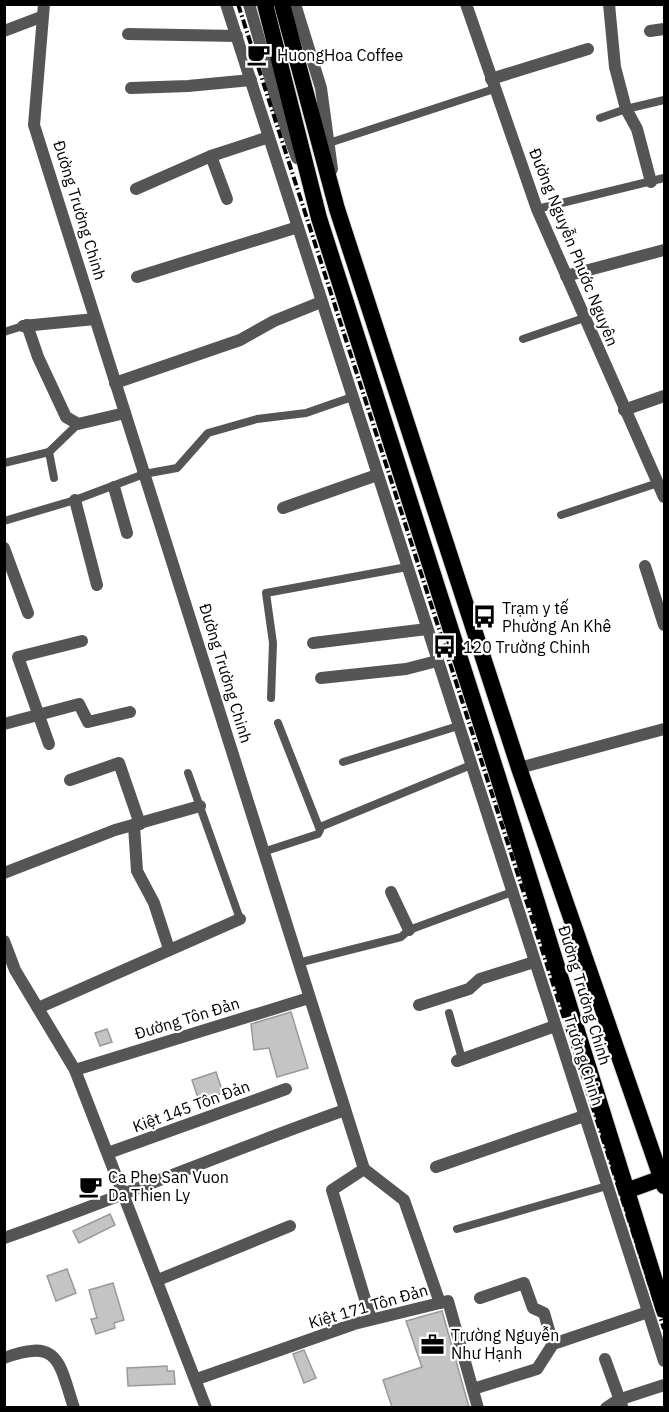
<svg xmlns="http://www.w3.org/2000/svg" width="669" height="1412" font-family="'IBM Plex Sans',sans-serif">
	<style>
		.building { fill: #c4c4c4; stroke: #999; stroke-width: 1.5 }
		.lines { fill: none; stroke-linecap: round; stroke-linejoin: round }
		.trunk-casing { stroke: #dbdbdb; stroke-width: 18 }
		.service { stroke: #555; stroke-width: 8 }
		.minor { stroke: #555; stroke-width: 12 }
		.tertiary { stroke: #555; stroke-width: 12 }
		.trunk { stroke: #000; stroke-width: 16 }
		.rail { stroke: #000; stroke-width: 4; stroke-dasharray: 9 3 1.5 3; stroke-linecap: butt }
		.labels { text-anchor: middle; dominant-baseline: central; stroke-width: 4.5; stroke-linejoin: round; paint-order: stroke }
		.poi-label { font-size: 16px; fill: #000; stroke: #fff; text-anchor: start }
		.street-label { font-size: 16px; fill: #000; stroke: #fff }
	</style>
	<rect width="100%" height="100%" fill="#fff"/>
	<g class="building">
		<path d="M291,1012L308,1068L277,1077L269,1048L254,1050L251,1024Z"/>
		<path d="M107,1029L112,1042L100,1046L95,1033Z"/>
		<path d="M216,1072L223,1093L199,1101L192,1080Z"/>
		<path d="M110,1214L115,1225L79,1243L73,1231Z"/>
		<path d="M67,1269L76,1293L56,1301L47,1276Z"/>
		<path d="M113,1283L124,1320L114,1323L115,1328L96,1334L91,1319L97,1318L89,1290Z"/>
		<path d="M442,1311L469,1407H392L383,1380L422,1367L406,1321Z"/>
		<path d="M304,1350L316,1378L304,1383L293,1354Z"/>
		<path d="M167,1366V1371H174L175,1384L128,1386L127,1368Z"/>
	</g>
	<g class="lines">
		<defs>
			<g id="trunk">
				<path d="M265,4L319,218L498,777L664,1310"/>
				<path d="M282,4L337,209L519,768L664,1186"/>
				<path d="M626,1191L662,1178"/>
			</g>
		</defs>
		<use href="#trunk" class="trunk-casing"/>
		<g class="service">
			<path d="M600,118L626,109L664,100"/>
			<path d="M329,143L494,89"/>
			<path d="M537,209L664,178"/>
			<path d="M4,332L23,326"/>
			<path d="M523,339L584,318"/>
			<path d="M49,452L54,478"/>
			<path d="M4,463L49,452L78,424"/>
			<path d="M561,515L658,483"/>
			<path d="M4,521L75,500L144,474L177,468L208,433L257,419L306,413L352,397"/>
			<path d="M271,698L273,643L266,593L407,567"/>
			<path d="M343,762L458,726"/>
			<path d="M188,773L240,919"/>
			<path d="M320,827L471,765"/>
			<path d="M263,852L318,834L320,830L278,723"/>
			<path d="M298,963L401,937L409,930L512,892"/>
			<path d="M449,1013L462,1059"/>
			<path d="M457,1229L607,1186"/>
		</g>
		<g class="minor">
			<path d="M44,4L34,125L364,1169L332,1190L371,1319"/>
			<path d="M466,4L537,209L664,497"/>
			<path d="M609,4L615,67L626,109L637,129L651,182"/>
			<path d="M4,31L41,17"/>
			<path d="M650,31L664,29"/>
			<path d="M128,34L237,36"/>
			<path d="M491,79L588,49"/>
			<path d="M131,88L188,86L251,80"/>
			<path d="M211,156L227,199"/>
			<path d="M136,189L211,156L269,137"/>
			<path d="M566,276L664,250"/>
			<path d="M137,277L298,227"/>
			<path d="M27,325L38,357L66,417L78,424L125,413"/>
			<path d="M23,326L95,319"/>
			<path d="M115,383L240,340L274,321L321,302"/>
			<path d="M624,410L664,396"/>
			<path d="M114,487L127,533"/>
			<path d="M75,500L97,585"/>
			<path d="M283,508L377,475"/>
			<path d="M4,548L28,613"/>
			<path d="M645,566L664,625"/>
			<path d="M313,643L427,629"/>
			<path d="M321,678L406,669L437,661"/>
			<path d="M4,724L79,704L88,722L130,712"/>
			<path d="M49,744L18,657L82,641"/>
			<path d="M70,780L119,763L140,824"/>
			<path d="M134,826L137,871L154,903L169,949"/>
			<path d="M4,873L115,830L200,806"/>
			<path d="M391,892L409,930"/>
			<path d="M419,1005L469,989L480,979L534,962"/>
			<path d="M38,1008L240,919"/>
			<path d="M457,1061L555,1026"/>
			<path d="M75,1070L309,998"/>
			<path d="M108,1153L286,1089"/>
			<path d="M436,1167L584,1116"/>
			<path d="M364,1169L404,1200L440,1303"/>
			<path d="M4,1238C119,1198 231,1150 345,1110"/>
			<path d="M158,1280L290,1226"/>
			<path d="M480,1298L524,1283L533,1308L544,1313L553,1344"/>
			<path d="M4,1358C60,1337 59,1363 74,1408"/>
			<path d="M605,1359L622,1406"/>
			<path d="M197,1379L354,1324L448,1301L478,1408"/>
			<path d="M473,1389L537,1369L553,1344L648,1312"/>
			<path d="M606,1408L618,1400L664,1385"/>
		</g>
		<g class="tertiary">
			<path d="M226,4L664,1361"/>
			<path d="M249,4L278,106L297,158"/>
			<path d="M295,4L321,88L332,169"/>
			<path d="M519,768L664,729"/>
			<path d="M4,941L15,970L75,1070L206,1408"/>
		</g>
		<use href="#trunk" class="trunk"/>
		<path class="rail" d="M238,4L664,1329"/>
	</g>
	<defs>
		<symbol id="cafe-bare" viewBox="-9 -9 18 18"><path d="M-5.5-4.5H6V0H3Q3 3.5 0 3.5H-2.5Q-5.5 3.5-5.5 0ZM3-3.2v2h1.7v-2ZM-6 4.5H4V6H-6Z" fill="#000" stroke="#fff" stroke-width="2.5" paint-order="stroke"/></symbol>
		<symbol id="bus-bare" viewBox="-9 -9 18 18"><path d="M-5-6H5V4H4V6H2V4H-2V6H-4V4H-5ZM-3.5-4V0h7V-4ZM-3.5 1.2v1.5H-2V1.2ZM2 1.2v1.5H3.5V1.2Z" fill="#000" stroke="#fff" stroke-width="2.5" paint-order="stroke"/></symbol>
		<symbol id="office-bare" viewBox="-9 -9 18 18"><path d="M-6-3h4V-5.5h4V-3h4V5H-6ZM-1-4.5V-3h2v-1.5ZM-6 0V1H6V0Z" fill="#000" stroke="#fff" stroke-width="2.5" paint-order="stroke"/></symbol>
	</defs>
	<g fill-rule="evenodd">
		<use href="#cafe-bare" x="242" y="38" width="33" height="33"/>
		<use href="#bus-bare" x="468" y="600" width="33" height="33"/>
		<use href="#bus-bare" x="428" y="630" width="33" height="33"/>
		<use href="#cafe-bare" x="74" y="1170" width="33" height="33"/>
		<use href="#office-bare" x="416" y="1328" width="33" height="33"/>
	</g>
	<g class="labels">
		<g class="poi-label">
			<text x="277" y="55">HuongHoa Coffee</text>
			<text x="502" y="608">Trạm y tế<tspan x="502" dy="18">Phường An Khê</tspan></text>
			<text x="463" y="647">120 Trường Chinh</text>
			<text x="108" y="1177">Ca Phe San Vuon<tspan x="108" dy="18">Da Thien Ly</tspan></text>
			<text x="451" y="1335">Trường Nguyễn<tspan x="451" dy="18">Như Hạnh</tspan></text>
		</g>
		<g class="street-label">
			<text transform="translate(80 210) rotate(73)">Đường Trường Chinh</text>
			<text transform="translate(574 247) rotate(68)">Đường Nguyễn Phước Nguyên</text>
			<text transform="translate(226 673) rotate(73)">Đường Trường Chinh</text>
			<text transform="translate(585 995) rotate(73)">Đường Trường Chinh</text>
			<text transform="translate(187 1018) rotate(-17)">Đường Tôn Đản</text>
			<text transform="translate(584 1060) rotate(72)">Trường Chinh</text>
			<text transform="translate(191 1106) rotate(-20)">Kiệt 145 Tôn Đản</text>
			<text transform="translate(368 1306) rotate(-16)">Kiệt 171 Tôn Đản</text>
		</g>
	</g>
	<rect width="669" height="1412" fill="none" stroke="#000000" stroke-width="12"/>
</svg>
